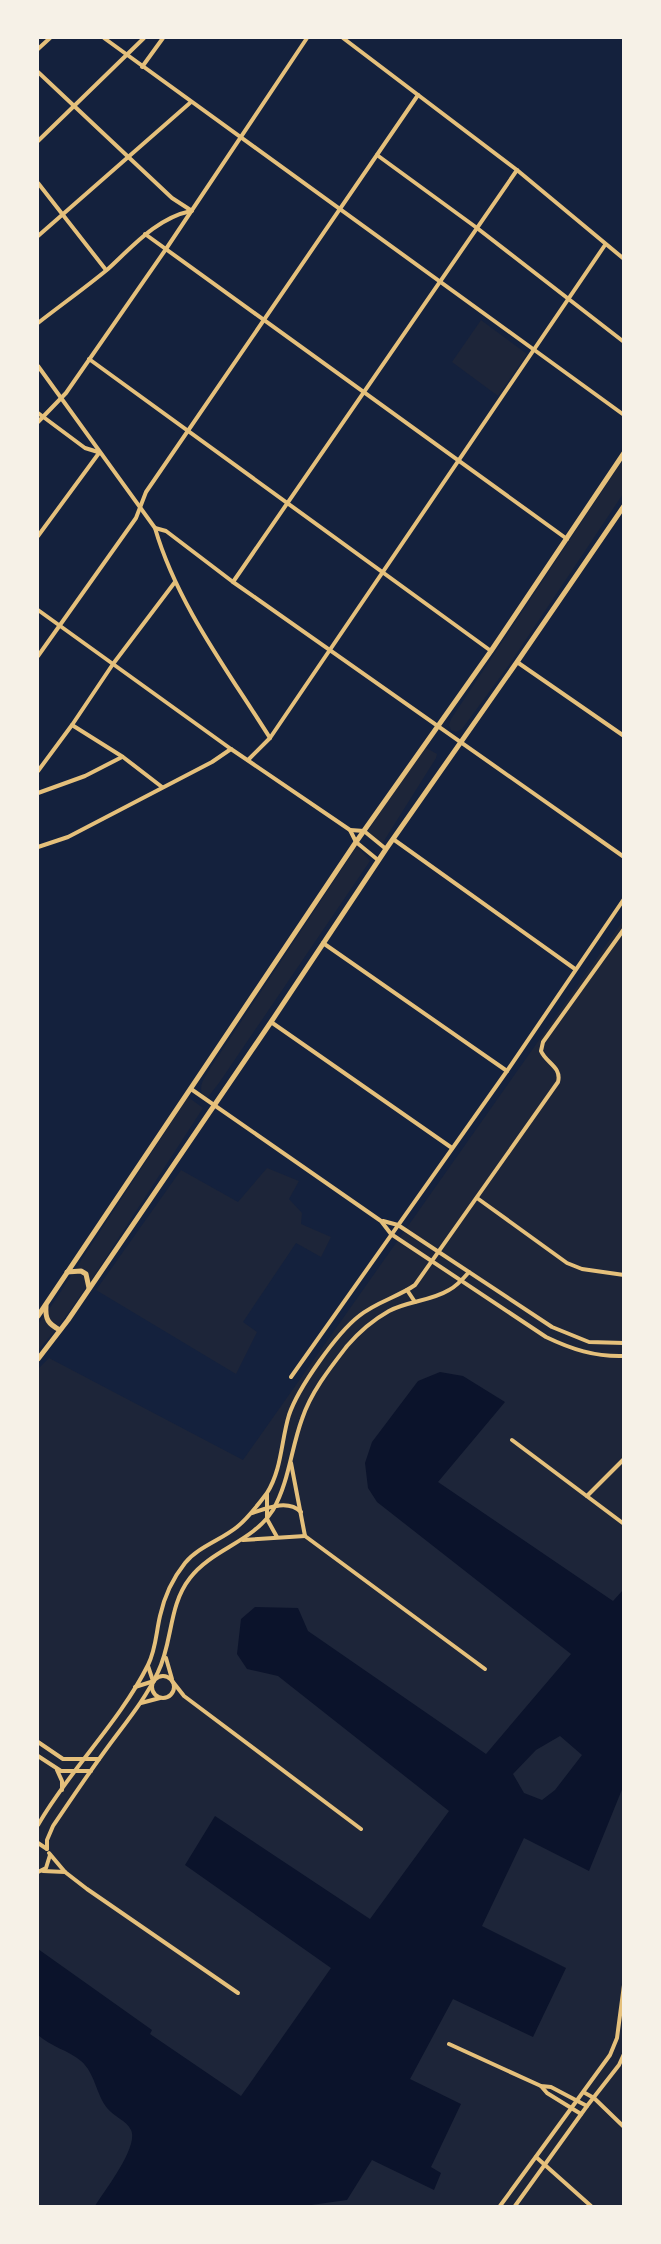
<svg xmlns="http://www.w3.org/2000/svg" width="661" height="2244" font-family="Commissioner,sans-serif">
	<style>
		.green { fill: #1d2539 }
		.water { fill: #0b132b; fill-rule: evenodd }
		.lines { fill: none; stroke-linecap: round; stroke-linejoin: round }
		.minor { stroke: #e5c07b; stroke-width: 4 }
		.secondary { stroke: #e5c07b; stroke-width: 5 }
	</style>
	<rect width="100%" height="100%" fill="#14213d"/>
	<g class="green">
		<path d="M481,320L527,354L498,396L452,362Z"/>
		<path d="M622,461L623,494L509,665L462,729L456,732L451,730L449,725L451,719Z"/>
		<path d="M423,746L437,754L436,758L382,844L368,831Z"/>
		<path d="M357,846L370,861L219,1083L208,1097H204C197,1087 204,1079 209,1070Z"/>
		<path d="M623,921V2206H38V1369L49,1358L243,1460Z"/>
		<path d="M188,1097L203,1108L92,1279L56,1330L38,1350V1324L52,1305Z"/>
		<path d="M267,1168L299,1181L289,1199L302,1213L301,1224L331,1237L321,1257L296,1243L243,1322L257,1332L236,1374L96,1290L181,1170L238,1202Z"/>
	</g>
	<path class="water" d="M440,1372L463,1376L505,1402L438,1482L613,1601L623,1590V1787L589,1871L524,1838L482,1926L566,1968L533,2037L453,1999L410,2079L461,2104L431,2167L441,2173L434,2190L372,2160L347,2200L304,2206H95C104,2191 139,2147 131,2130C126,2120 114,2117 107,2108C96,2094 95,2073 81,2061C68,2050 51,2047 38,2035V1949L152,2030L150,2034L241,2096L331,1968L185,1865L215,1816L370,1919L449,1811L278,1676L247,1669L237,1654L241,1619L255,1607L298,1608L308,1631L486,1754L571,1654L377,1502L368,1488L365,1463L372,1442L418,1381ZM560,1736L582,1755L555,1790L542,1800L524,1793L513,1774L536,1750Z"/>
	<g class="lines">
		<g class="minor">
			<path d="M104,38L624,415"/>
			<path d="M343,38L517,170L624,259"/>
			<path d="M38,49L50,38"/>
			<path d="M142,67L163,38"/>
			<path d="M38,72L172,198L192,211"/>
			<path d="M38,141L144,38"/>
			<path d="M377,155L477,228L624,342"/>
			<path d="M38,183L106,270"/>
			<path d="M145,234L567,539"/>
			<path d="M38,236L191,102"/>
			<path d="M38,323C61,305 85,288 108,269C133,246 157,218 191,211"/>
			<path d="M89,359L491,651"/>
			<path d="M38,366L155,528C177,604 228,671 270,738"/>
			<path d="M38,413L85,448L98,452"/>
			<path d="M38,422L66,393L166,249L307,38"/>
			<path d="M155,528L166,531L233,582L624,857"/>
			<path d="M38,536L99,453"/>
			<path d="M233,582L517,170"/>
			<path d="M38,610L231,749L350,830L356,842L378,860"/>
			<path d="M38,656L136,518L146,492L418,95"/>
			<path d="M517,662L624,736"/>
			<path d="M72,725L123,757L162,787"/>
			<path d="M248,760L270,738L605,245"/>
			<path d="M38,771L72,725L113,664L175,582"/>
			<path d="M38,793L85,776L122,757"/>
			<path d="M350,830L364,831L386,849"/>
			<path d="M393,839L575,969"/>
			<path d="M38,847L68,837L212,762L231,749"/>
			<path d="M323,943L507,1071"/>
			<path d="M271,1022L452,1148"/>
			<path d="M191,1089L381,1221L391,1234L546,1337C571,1349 595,1357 624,1356"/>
			<path d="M477,1198L567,1263L582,1269L624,1275"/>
			<path d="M383,1221L398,1225L552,1327L589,1342L624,1343"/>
			<path d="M407,1290L415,1302"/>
			<path d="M291,1377L507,1071L624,899"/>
			<path d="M512,1440L624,1524"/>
			<path d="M291,1463L305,1536"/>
			<path d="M267,1494V1519L277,1537"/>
			<path d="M587,1496L624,1459"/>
			<path d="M252,1513C267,1508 288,1499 301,1512"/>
			<path d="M305,1536L485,1669"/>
			<path d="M243,1540L305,1536"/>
			<path d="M166,1658L172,1679"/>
			<path d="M148,1666L153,1681"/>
			<circle cx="163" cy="1687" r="11"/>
			<path d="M173,1682L184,1696L361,1829"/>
			<path d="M135,1687L154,1681"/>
			<path d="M141,1703L160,1698"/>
			<path d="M38,1742L63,1759H99"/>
			<path d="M38,1756L61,1771H91"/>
			<path d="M57,1770L62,1781V1790"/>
			<path d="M38,1825C70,1769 119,1723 148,1665C156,1649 156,1633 160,1616C164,1598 173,1578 185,1563C198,1547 221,1540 237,1527C249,1517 258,1505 267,1493C282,1469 281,1441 289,1415C298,1388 337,1333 359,1316C376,1302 398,1297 415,1285L558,1082C562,1067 546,1063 541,1051L543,1042L624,929"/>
			<path d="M38,1843L47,1849"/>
			<path d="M47,1849V1840L53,1826C72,1798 90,1771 110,1744C127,1721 146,1698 158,1672C173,1642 168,1606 190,1578C212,1549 253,1542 273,1510C289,1482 291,1449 302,1419C311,1392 330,1368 347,1346C359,1332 373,1320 389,1311C408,1301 431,1301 449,1290C457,1286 463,1279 469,1272"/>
			<path d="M49,1853L65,1872L87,1889L238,1993"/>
			<path d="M43,1871L65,1872"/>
			<path d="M38,1872L46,1868L50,1855"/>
			<path d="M449,2044L541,2086L551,2087L587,2106"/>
			<path d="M541,2086L547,2093L581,2114"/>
			<path d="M585,2093L594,2098L624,2127"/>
			<path d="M536,2157L591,2206"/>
			<path d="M500,2206L610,2055L617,2038L624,1985"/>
			<path d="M515,2206L587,2106L619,2065L624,2054"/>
		</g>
		<g class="secondary">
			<path d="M67,1272L81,1271L86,1274L89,1288"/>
			<path d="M46,1306C45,1319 48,1324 60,1330"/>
			<path d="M38,1316L356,842L491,651L624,453"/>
			<path d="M38,1359L68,1320L271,1022L386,849L517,662L624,506"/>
		</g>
	</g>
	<rect width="661" height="2244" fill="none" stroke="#f6f1e7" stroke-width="78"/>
</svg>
